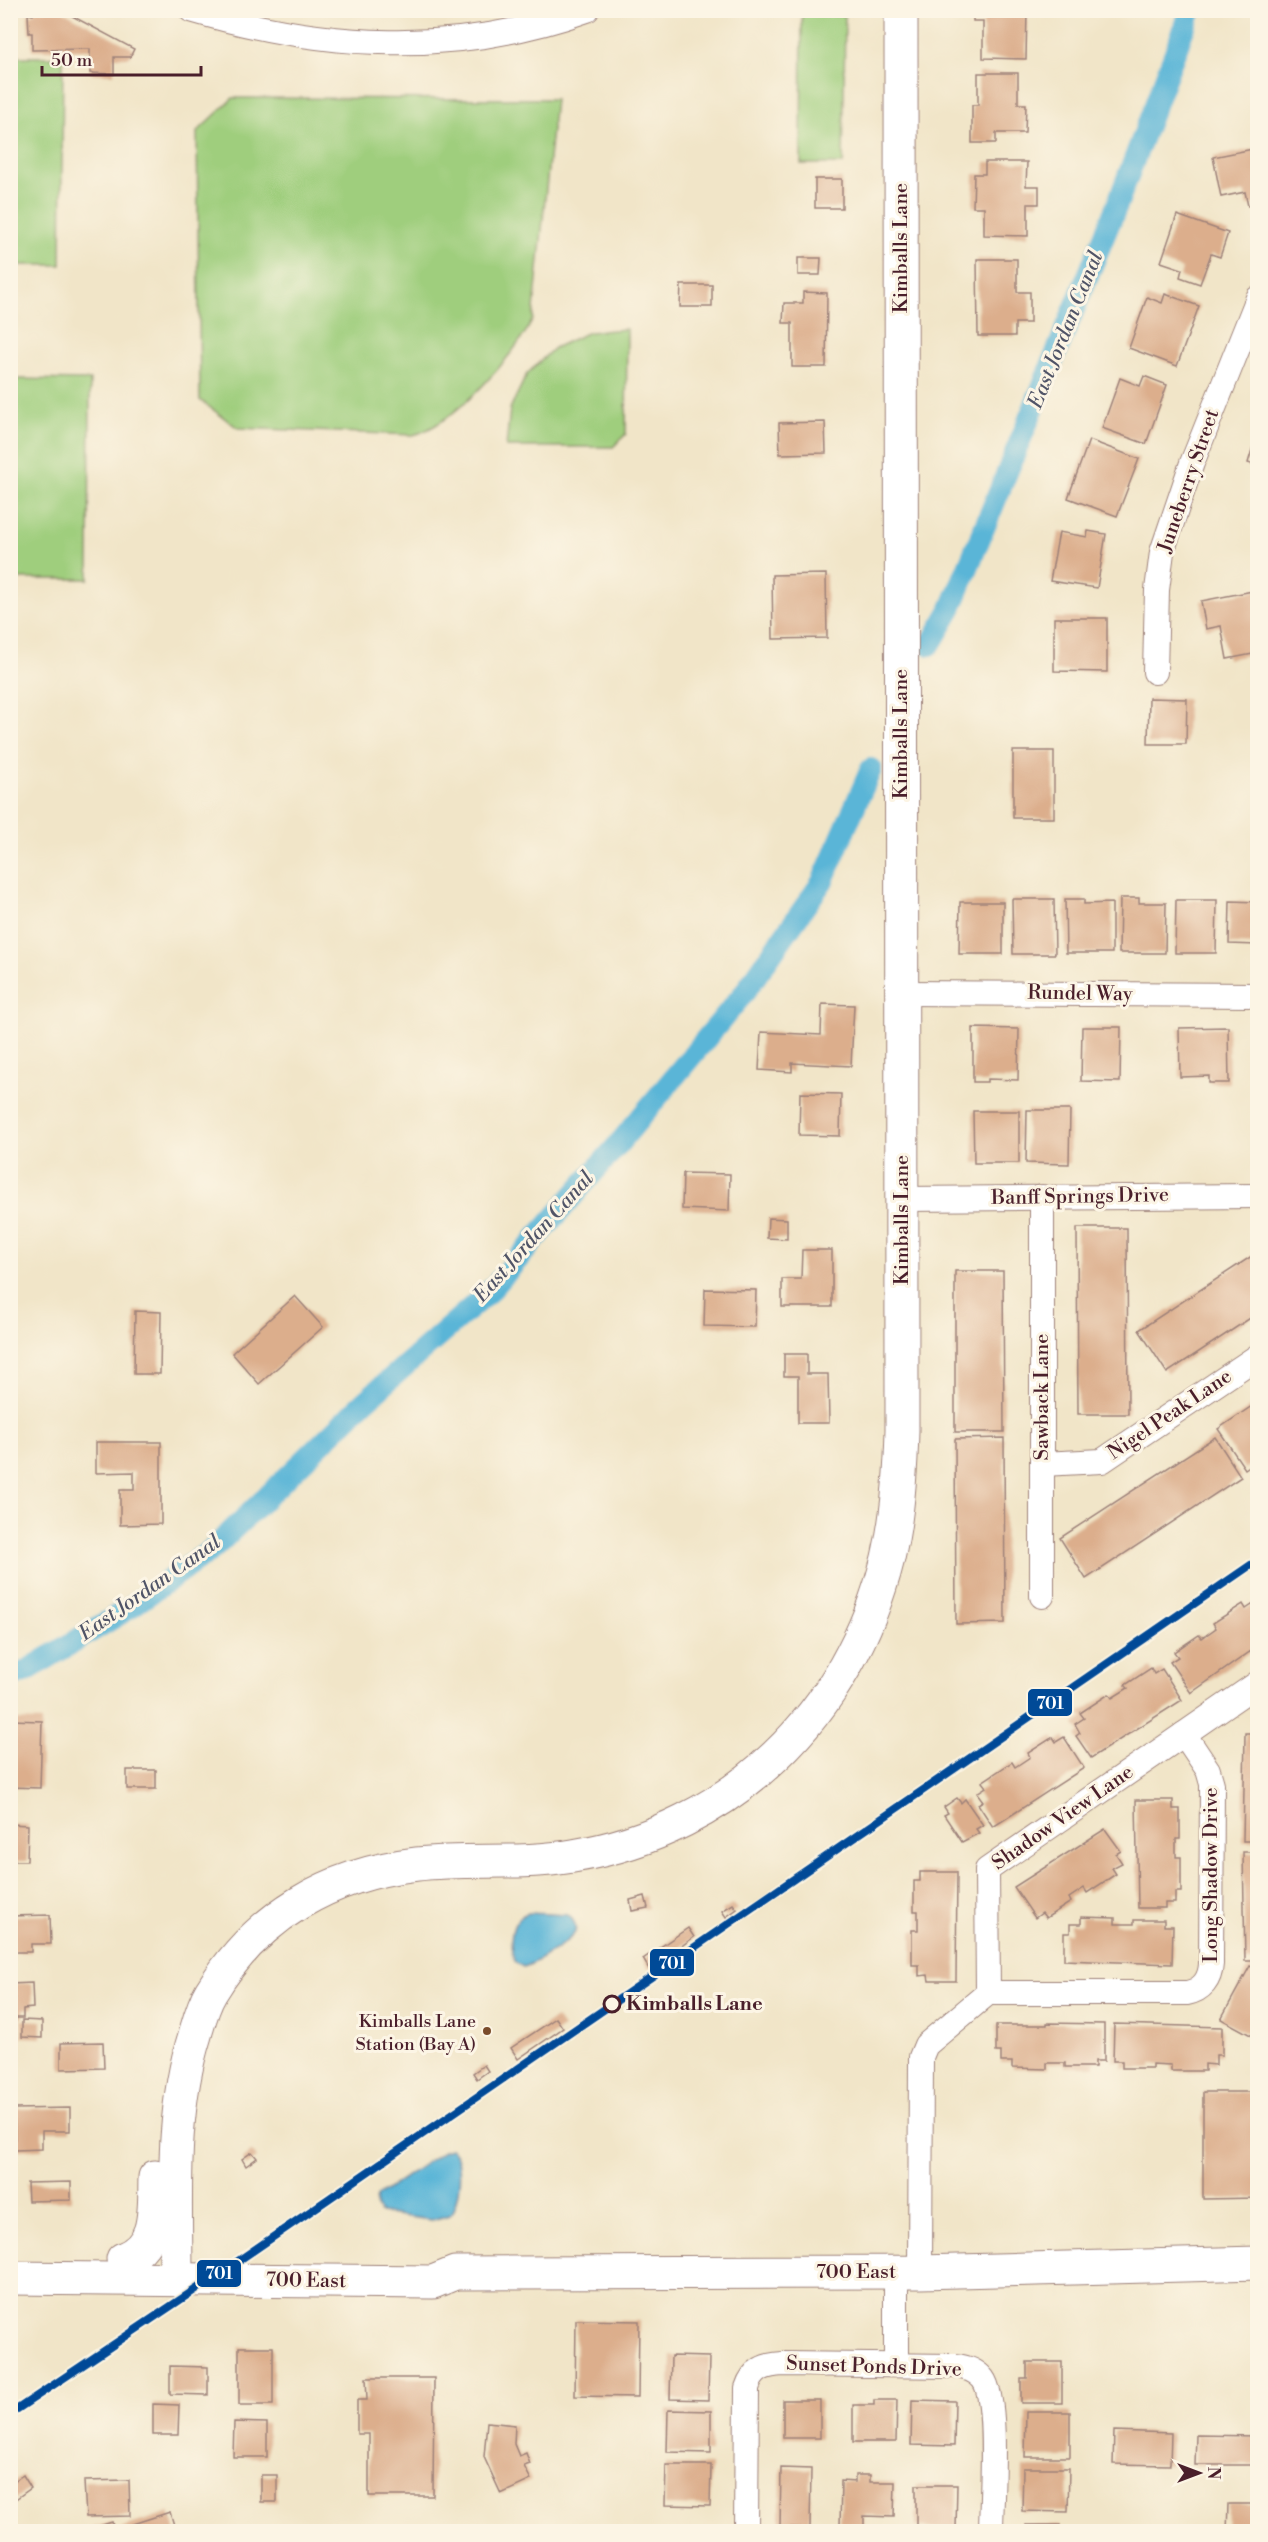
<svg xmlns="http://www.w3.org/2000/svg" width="1268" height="2542" font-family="'Libre Bodoni',serif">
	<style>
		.green { fill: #9fce7d; stroke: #747654; stroke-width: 1.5 }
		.water { fill: #5ab5d7; stroke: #526a81; stroke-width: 1.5 }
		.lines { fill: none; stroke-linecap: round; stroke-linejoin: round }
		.canal { stroke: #5ab5d7; stroke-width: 22 }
		.building { fill: #dcae8c }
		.street-casing { stroke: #9e827a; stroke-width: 26 }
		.secondary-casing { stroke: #9e827a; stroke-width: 35 }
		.street { stroke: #fff; stroke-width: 24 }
		.secondary { stroke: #fff; stroke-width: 33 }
		.rail-1-casing { stroke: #fcf5e5; stroke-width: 12 }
		.rail-1 { stroke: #004a97; stroke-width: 8 }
		.stop-dot { fill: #fcf5e5; stroke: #4a1f2b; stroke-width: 3 }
		.bus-dot { fill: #7a4b2a; stroke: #fcf5e5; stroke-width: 2 }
		.labels { text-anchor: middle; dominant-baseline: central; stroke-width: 6; stroke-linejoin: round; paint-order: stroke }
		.bus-label { font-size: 18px; fill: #4a1f2b; stroke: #fcf5e5; text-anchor: end }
		.street-label { font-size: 20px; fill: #4a1f2b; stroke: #fcf5e5 }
		.stop-label { font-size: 20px; font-weight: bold; fill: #4a1f2b; stroke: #fcf5e5; text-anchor: start }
		.water-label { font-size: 21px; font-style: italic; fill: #505467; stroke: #fcf5e5 }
		.line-badge { stroke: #fcf5e5; stroke-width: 2 }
		.badge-label { font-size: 16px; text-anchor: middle; font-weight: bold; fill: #fff }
	</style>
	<rect width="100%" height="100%" fill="#fcf5e5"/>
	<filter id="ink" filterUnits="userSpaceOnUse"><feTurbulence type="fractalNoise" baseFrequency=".0167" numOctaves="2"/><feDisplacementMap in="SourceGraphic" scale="12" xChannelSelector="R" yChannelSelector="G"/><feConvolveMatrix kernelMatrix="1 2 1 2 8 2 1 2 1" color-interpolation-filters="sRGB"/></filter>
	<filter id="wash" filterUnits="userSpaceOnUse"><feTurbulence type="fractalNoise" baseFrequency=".008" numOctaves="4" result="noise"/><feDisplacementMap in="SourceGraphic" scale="24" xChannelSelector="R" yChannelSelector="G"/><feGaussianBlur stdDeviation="1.35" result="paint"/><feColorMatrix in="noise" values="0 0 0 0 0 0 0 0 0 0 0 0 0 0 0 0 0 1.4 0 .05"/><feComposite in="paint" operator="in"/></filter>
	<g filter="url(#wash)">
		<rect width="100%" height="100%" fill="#f1e5c8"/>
		<g class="green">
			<path d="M802,14L845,15L843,164H801Z"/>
			<path d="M11,57H63L61,265H11Z"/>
			<path d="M233,98L555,99L533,319C515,356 453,425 413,435L238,428L200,400L197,132Z"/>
			<path d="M627,329L626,434L613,447H506L510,409L527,374L554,348L589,332Z"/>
			<path d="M11,379L90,380L89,579H11Z"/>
		</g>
		<g class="water">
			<path d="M529,1913L568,1915C574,1920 577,1925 575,1932C572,1940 531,1966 523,1967L514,1961C509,1944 509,1918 529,1913Z"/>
			<path d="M450,2149C466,2158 459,2202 450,2215L431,2220L381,2213C375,2208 374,2203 378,2196L443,2151Z"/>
		</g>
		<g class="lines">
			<g class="canal">
				<path d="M930,645L950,611L1117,205L1191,10"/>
				<path d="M10,1678L26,1671L128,1609L213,1549L363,1403L492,1289L621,1141L744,993L822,882L871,769"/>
			</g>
		</g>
		<g id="blocks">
			<g class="building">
				<path d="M36,10H61L134,49L130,57H114V74L90,73V49L32,50V33H29L28,14L33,15Z"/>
				<path d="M401,10H439V12L401,14Z"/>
				<path d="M973,10H1027L1026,59L983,58V21H973Z"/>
				<path d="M978,73H1018V104H1026L1025,133H996V143H972V105H978Z"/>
				<path d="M1258,148V204L1248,206L1245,192L1221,197L1213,157Z"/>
				<path d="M985,162H1027L1026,186H1039V204H1028V236L984,235V207H973L974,174H985Z"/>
				<rect x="815" y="179" width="27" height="29"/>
				<path d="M1177,215L1228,233L1220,257L1211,254L1200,284L1180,277L1182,269L1161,262Z"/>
				<path d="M798,258H821L820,275H798Z"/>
				<path d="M977,259H1017V292H1030V323H1015V336H978Z"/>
				<path d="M681,285H712V307H680Z"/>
				<path d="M803,292L827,293L826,367H792V323H783L784,303H803Z"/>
				<path d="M1165,294L1199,306L1177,366L1129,348L1147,297L1162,303Z"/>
				<path d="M1144,376L1167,385L1146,444L1102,428L1120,378L1140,386Z"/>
				<path d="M825,422L826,453L780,454L779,423Z"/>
				<path d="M1257,433H1258V466L1248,463Z"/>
				<path d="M1089,440L1139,459L1117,516L1068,498Z"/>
				<path d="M1088,531L1106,534L1097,588L1050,581L1059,532L1087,537Z"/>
				<path d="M826,574L827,638L773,639L772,575Z"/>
				<path d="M1258,590V653L1227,659L1221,626L1206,629L1201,601Z"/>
				<path d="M1054,618H1107V672L1054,671Z"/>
				<path d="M1149,698L1187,699L1186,744H1148Z"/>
				<rect x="1013" y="751" width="41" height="67"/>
				<path d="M1120,898H1139V903H1166L1165,953H1119Z"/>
				<path d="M1012,899H1054L1055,954H1013Z"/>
				<path d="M1065,899H1084V904L1112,903V953H1066Z"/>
				<path d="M1176,900H1217L1216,953H1175Z"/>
				<path d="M1230,901L1258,902V945L1229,944Z"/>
				<path d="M960,902H1003V954H959Z"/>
				<path d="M822,1004L854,1005L851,1066L792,1063V1072L759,1070L761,1032L821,1035Z"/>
				<path d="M1082,1027H1121L1120,1082L1081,1081Z"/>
				<path d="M1228,1027L1229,1083H1209V1076L1180,1077L1179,1028Z"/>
				<path d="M973,1028L1019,1029L1018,1080L987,1079V1082H973Z"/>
				<path d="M800,1093L841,1094L840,1136L799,1135Z"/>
				<path d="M1027,1110H1070L1069,1164L1026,1163Z"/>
				<path d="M973,1111H1019V1163H974Z"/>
				<path d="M683,1173L730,1174L729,1211L682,1209Z"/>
				<path d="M768,1218L787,1219V1239L767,1238Z"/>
				<path d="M1077,1228H1127L1128,1414H1078Z"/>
				<path d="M802,1250H832V1307H782V1279H801Z"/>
				<path d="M1258,1252V1313L1167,1373L1139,1330Z"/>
				<path d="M955,1271H1003L1004,1432H955Z"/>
				<path d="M705,1289L756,1290L755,1327L704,1326Z"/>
				<path d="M295,1296L323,1327L259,1384L232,1353Z"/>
				<path d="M135,1311L161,1312L160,1374H134Z"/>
				<path d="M784,1354H807V1374H828L829,1423H798V1376H784Z"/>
				<path d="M1258,1402V1460L1245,1469L1218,1429Z"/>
				<path d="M1215,1437L1241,1477L1086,1579L1060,1538Z"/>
				<path d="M1004,1438L1005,1623L956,1624L955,1439Z"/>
				<path d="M96,1442H161V1524L120,1525V1490H134V1472L96,1473Z"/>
				<path d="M1255,1603L1258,1607V1646L1191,1693L1170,1662L1178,1657L1174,1652L1199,1635L1202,1638L1216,1628L1213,1623L1243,1604L1246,1609Z"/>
				<path d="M1151,1668L1154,1674L1162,1669L1182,1700L1091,1758L1076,1736L1080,1733L1075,1724L1084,1718L1080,1713L1109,1694L1112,1698L1128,1688L1125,1685Z"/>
				<path d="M10,1720L42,1721L40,1788L10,1787Z"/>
				<path d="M1245,1733H1258V1841H1243Z"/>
				<path d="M1053,1737L1056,1742L1064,1737L1084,1768L993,1827L978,1804L983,1801L977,1793L986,1787L982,1782L1012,1762L1015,1767L1030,1757L1028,1753Z"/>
				<rect x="127" y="1770" width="29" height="19"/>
				<path d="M957,1798L961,1803L965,1799L983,1825L976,1829L979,1833L962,1842L944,1815L948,1813L944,1807Z"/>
				<path d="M1136,1800H1173V1809H1180V1839H1176V1857H1181V1892H1175V1903H1165V1908H1138Z"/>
				<path d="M10,1824L28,1825L27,1861H10Z"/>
				<path d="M1105,1829L1121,1851L1116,1854L1122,1863L1112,1868L1116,1874L1087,1893L1084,1888L1069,1898L1071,1902L1046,1918L1042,1913L1035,1918L1014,1887Z"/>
				<path d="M1243,1852H1258V1961H1245Z"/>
				<path d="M920,1872H957L956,1981H929L928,1975L919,1976V1965H912V1930H918V1911H914V1881H920Z"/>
				<path d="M645,1896L648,1908L632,1911L630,1900Z"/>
				<path d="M733,1904L737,1909L726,1917L722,1911Z"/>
				<path d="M50,1915L51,1944H31V1952H10V1916Z"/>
				<path d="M1081,1917L1115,1918V1924H1134V1920H1164V1926H1173L1172,1964L1064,1960V1933H1070V1924H1081Z"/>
				<path d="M688,1928L694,1937L649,1969L643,1959Z"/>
				<path d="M1250,1966L1258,1970V2039L1221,2019Z"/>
				<path d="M32,1983L33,2008L23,2009V2018H10V1984Z"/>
				<path d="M556,2018L563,2028L518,2059L511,2048Z"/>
				<path d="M22,2020L42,2021V2038L22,2037Z"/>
				<path d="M1047,2023L1104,2024V2061H1095V2067H1065V2063H1047V2069L1012,2068V2062H1001V2052H996V2025H1047Z"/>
				<path d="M1114,2024L1222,2027V2055H1216V2065L1205,2064V2071H1171V2065L1152,2064V2068H1122V2061H1113Z"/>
				<path d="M103,2042L104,2068L61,2069V2043Z"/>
				<path d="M484,2065L488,2071L477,2079L473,2073Z"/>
				<path d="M1203,2092H1258V2198L1203,2199Z"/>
				<path d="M70,2108V2131H42V2149L15,2150L14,2109Z"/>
				<path d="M252,2152L257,2158L246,2166L242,2159Z"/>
				<path d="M71,2182V2200L28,2201L27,2183Z"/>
				<path d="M576,2320L639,2321L638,2397L575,2396Z"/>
				<rect x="239" y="2347" width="34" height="58"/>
				<path d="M671,2356L709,2357L708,2400L670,2399Z"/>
				<path d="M1027,2362H1062V2403H1021V2378H1027Z"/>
				<path d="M170,2366L208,2367V2395L170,2394Z"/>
				<path d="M366,2378H434L433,2496H369V2434H357V2400H367Z"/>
				<rect x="783" y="2400" width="37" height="38"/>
				<path d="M874,2400H897L896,2442H853V2405H874Z"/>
				<path d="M912,2400L955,2401L954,2446L911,2445Z"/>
				<path d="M153,2404L179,2405L178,2435H153Z"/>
				<path d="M668,2410L711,2411V2453L667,2452Z"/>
				<path d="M1026,2412H1070V2457H1025Z"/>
				<path d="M234,2422L267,2423V2457H233Z"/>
				<path d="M487,2422L515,2425L514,2444L519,2456L526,2453L530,2464L524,2466L531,2480L501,2494L484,2457Z"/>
				<path d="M1114,2431L1171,2433L1170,2465L1113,2464Z"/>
				<path d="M1196,2435L1258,2436V2465H1195Z"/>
				<path d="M666,2465H711L710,2506L665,2505Z"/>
				<path d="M781,2468L811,2469L810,2528L780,2527Z"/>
				<path d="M1023,2468H1069L1068,2512L1022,2511Z"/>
				<path d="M23,2475L31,2488L10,2503V2484Z"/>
				<rect x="261" y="2475" width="16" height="27"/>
				<path d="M855,2475H870V2482H895L894,2517L864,2516V2527H840L841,2481L855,2482Z"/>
				<path d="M129,2480L130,2516L86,2517L84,2481Z"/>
				<path d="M916,2485H957L956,2529L916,2528Z"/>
				<path d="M1228,2504H1258V2532H1227Z"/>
				<path d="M170,2512L176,2532H91L90,2529L112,2522L114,2530Z"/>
				<rect x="1026" y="2525" width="34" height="7"/>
			</g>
		</g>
	</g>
	<g filter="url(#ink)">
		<use href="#blocks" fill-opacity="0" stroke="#9e827a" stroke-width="1.5"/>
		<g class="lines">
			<defs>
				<g id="street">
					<path d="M191,10C323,49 455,57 587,10"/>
					<path d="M1155,672L1157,590L1162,552L1192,463L1258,298"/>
					<path d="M902,993L1258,995"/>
					<path d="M902,1199L1258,1196"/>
					<path d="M1042,1464L1102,1461L1258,1356"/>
					<path d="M1042,1596V1197"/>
					<path d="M988,1993H1187C1202,1990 1210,1980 1211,1964L1212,1784L1208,1770L1184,1734"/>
					<path d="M988,1993L987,1870L1258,1683"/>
					<path d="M896,2272V2365"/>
					<path d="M920,2272L921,2057L926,2045L988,1993"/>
					<path d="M746,2532L747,2388C753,2369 765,2365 783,2364L955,2366C965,2367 976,2370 983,2379C999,2400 991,2501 991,2532"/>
				</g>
				<g id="secondary">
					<path d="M123,2259C159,2246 154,2208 155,2177"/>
					<path d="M10,2278L433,2282L455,2273L920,2272L1258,2263"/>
					<path d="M176,2279C176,2198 170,2113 195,2035C199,2021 203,2005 211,1992C257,1916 330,1874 417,1864C469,1858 521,1865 573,1856C732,1830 850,1713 888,1558C898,1516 901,1473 902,1430L901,10"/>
				</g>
			</defs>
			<use href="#street" class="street-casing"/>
			<use href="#secondary" class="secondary-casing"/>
			<use href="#street" class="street"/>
			<use href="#secondary" class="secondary"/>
			<defs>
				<path id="rail-1" d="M10,2414L238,2261L1258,1560"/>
			</defs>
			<use href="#rail-1" class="rail-1-casing"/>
			<use href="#rail-1" class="rail-1"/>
		</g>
	</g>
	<circle class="stop-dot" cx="612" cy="2004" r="8"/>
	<circle class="bus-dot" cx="487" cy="2031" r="5"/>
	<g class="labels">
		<g class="bus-label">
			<text x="476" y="2021">Kimballs Lane<tspan x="476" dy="23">Station (Bay A)</tspan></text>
		</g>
		<g class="street-label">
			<text transform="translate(901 248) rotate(-90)">Kimballs Lane</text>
			<text transform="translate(1189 481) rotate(-71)">Juneberry Street</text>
			<text transform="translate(901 734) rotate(-90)">Kimballs Lane</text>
			<text transform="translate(1080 994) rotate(1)">Rundel Way</text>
			<text transform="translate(1080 1197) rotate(-1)">Banff Springs Drive</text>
			<text transform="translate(902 1220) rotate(-90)">Kimballs Lane</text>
			<text transform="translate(1042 1397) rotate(-90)">Sawback Lane</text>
			<text transform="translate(1170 1415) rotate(-34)">Nigel Peak Lane</text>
			<text transform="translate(1063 1818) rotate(-35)">Shadow View Lane</text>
			<text transform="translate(1211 1875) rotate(-90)">Long Shadow Drive</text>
			<text x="856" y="2272">700 East</text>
			<text transform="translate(306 2281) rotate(1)">700 East</text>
			<text transform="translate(874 2367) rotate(2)">Sunset Ponds Drive</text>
		</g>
		<g class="stop-label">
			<text x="626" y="2004">Kimballs Lane</text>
		</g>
		<g class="water-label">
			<text transform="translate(1066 330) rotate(-68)">East Jordan Canal</text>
			<text transform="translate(534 1237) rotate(-48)">East Jordan Canal</text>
			<text transform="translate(150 1588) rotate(-35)">East Jordan Canal</text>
		</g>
	</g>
	<g class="line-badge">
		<rect x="1027" y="1688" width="46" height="29" rx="6" fill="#004a97"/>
		<rect x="649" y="1948" width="46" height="29" rx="6" fill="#004a97"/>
		<rect x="196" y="2259" width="46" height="29" rx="6" fill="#004a97"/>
	</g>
	<g class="badge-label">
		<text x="1050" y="1709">701</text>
		<text x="672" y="1969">701</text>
		<text x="219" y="2279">701</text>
	</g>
	<rect width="1268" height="2542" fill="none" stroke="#fcf5e5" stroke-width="36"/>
	<g transform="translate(1199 2473) rotate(90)" stroke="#fcf5e5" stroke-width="4.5" paint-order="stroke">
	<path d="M0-4.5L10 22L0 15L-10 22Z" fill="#4a1f2b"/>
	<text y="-9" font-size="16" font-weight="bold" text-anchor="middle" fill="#4a1f2b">N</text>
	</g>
	<path d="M42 66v9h159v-9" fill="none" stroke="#4a1f2b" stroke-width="3"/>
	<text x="51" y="66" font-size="18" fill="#4a1f2b" stroke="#fcf5e5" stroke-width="4.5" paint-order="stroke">50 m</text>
</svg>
